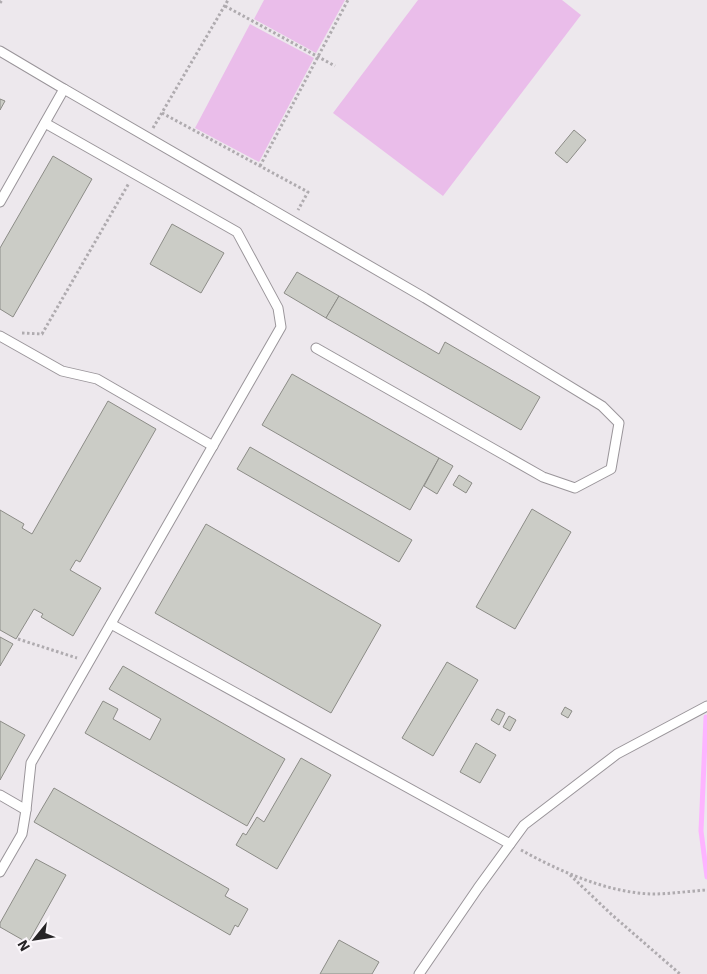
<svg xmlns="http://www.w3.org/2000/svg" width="707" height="974" font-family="'IBM Plex Sans',sans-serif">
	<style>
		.green { fill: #eabdea }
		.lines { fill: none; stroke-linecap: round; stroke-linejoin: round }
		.stream { stroke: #fdb4ff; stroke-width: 5 }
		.building { fill: #cbccc6; stroke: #8c8c87 }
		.lane-casing { stroke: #9a959a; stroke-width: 11 }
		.path { stroke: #afabaf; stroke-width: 3; stroke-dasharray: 2.5 2.5; stroke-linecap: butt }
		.lane { stroke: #fff; stroke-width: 9 }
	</style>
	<rect width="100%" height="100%" fill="#ede8ed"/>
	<g class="green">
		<path d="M264,0H345L316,53L254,19Z"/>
		<path d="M418,0H562L581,15L443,196L333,113Z"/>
		<path d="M250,24L314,58L259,162L195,128Z"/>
	</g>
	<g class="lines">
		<path class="stream" d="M706,717L701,831L707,877"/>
	</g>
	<g class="building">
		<path d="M0,99L5,101L0,110Z"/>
		<path d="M574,130L586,140L567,163L555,153Z"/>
		<path d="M53,156L92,179L13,317L0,309V248Z"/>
		<path d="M172,224L224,253L201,293L150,264Z"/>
		<path d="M297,272L339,296L326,318L284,293Z"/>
		<path d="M339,296L439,354L445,342L540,397L521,430L326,318Z"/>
		<path d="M292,374L439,458L410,510L262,425Z"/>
		<path d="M108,401L156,429L80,562L76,560L70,570L101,588L73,636L41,617L43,614L34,609L16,639L0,630V510L24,524L22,528L32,534Z"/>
		<path d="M250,447L412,540L399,562L237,469Z"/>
		<path d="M439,458L453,466L437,494L424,486Z"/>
		<path d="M459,475L472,483L466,493L453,485Z"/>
		<path d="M532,509L571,532L515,629L476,607Z"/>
		<path d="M206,524L381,625L331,713L155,613Z"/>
		<path d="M0,637L13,644L0,666Z"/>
		<path d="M447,662L478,680L433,756L402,738Z"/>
		<path d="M123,666L285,759L247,826L85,733L103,701L118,709L113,719L150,740L161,719L109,689Z"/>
		<path d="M565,707L572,711L568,718L561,714Z"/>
		<path d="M497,709L505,713L499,725L491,720Z"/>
		<path d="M509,716L516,720L510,731L503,727Z"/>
		<path d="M0,721L25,735L0,780Z"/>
		<path d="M476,743L496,755L480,783L460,772Z"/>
		<path d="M301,758L331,775L277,869L236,845L243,833L246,835L257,817L264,822Z"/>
		<path d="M54,788L229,889L225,896L248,909L238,927L235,925L230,935L34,822Z"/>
		<path d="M36,859L66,875L28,943L0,927V923Z"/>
		<path d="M339,940L379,962L372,974H320Z"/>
	</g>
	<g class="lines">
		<defs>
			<g id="lane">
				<path d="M0,51L64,89L0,202"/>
				<path d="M64,89L425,298L602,406L619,423L611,469L575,488L543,477L316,348"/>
				<path d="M0,336L62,371L97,379L213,446"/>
				<path d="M111,624L510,844"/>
				<path d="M0,795L26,810"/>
				<path d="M0,872L22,834L26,810L31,763L281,327L278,308L237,232L45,123"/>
				<path d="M419,974L478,888L524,825L617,754L707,706"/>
			</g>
		</defs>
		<use href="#lane" class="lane-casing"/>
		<g class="path">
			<path d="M0,3L2,0"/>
			<path d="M225,6L335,66"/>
			<path d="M162,113L308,192L298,210"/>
			<path d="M153,128L228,0"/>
			<path d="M260,166L348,0"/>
			<path d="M22,333L42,334L129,183"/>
			<path d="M18,639L77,658"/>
			<path d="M521,850C559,871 608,893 653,894C671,894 689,891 707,890"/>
			<path d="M570,875L611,914L680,974"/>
		</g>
		<use href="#lane" class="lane"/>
	</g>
	<g transform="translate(35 939) rotate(240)" stroke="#faf6fa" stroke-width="4" paint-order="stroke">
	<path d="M0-4L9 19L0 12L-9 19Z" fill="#262426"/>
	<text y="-8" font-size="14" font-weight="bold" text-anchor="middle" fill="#262426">N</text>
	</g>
</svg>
